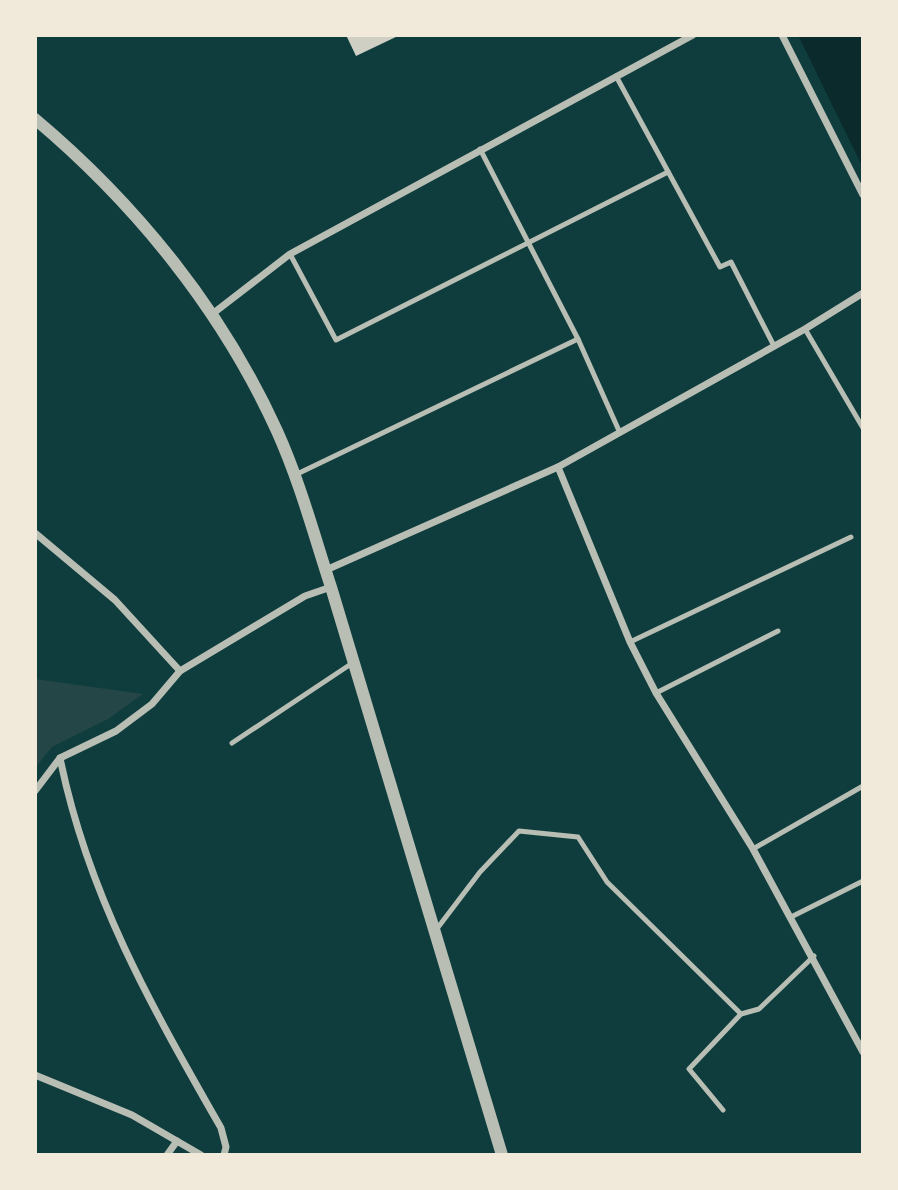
<svg xmlns="http://www.w3.org/2000/svg" width="898" height="1190" font-family="'Work Sans',sans-serif">
	<style>
		.green { fill: #244646 }
		.water { fill: #0a2a2b }
		.building { fill: #cfcfc3 }
		.lines { fill: none; stroke-linecap: round; stroke-linejoin: round }
		.service { stroke: #b8beb3; stroke-width: 5 }
		.minor { stroke: #b8beb3; stroke-width: 7 }
		.tertiary { stroke: #b8beb3; stroke-width: 12 }
	</style>
	<rect width="100%" height="100%" fill="#0f3d3e"/>
	<path class="green" d="M35,679L143,694L108,719L52,747L35,768Z"/>
	<path class="water" d="M798,35H863V168Z"/>
	<path class="building" d="M346,35H400L356,56Z"/>
	<g class="lines">
		<g class="service">
			<path d="M616,76L720,267L731,262L773,344"/>
			<path d="M480,149L578,339L620,433"/>
			<path d="M290,254L336,340L668,172"/>
			<path d="M805,329L863,428"/>
			<path d="M295,475L578,339"/>
			<path d="M630,642L851,537"/>
			<path d="M656,693L778,631"/>
			<path d="M232,743L354,662"/>
			<path d="M753,849L863,786"/>
			<path d="M791,917L863,881"/>
			<path d="M436,930L480,872L519,831L578,837L607,882L741,1014"/>
			<path d="M723,1110L689,1069L741,1014L759,1009L814,956"/>
		</g>
		<g class="minor">
			<path d="M782,35L863,195"/>
			<path d="M211,315L290,254L693,35"/>
			<path d="M558,467L630,642L656,693L753,849L863,1052"/>
			<path d="M35,533L115,600L180,671"/>
			<path d="M326,570L558,467L805,329L863,293"/>
			<path d="M60,758C88,896 152,1007 221,1128L226,1147L224,1155"/>
			<path d="M35,791L60,758L116,731L152,704L180,671L305,596L331,587"/>
			<path d="M35,1075L132,1115L201,1155"/>
			<path d="M167,1155L177,1141"/>
		</g>
		<path class="tertiary" d="M35,119C136,204 222,310 277,431C300,482 314,535 331,587L502,1155"/>
	</g>
	<rect width="898" height="1190" fill="none" stroke="#f1e9da" stroke-width="74"/>
</svg>
